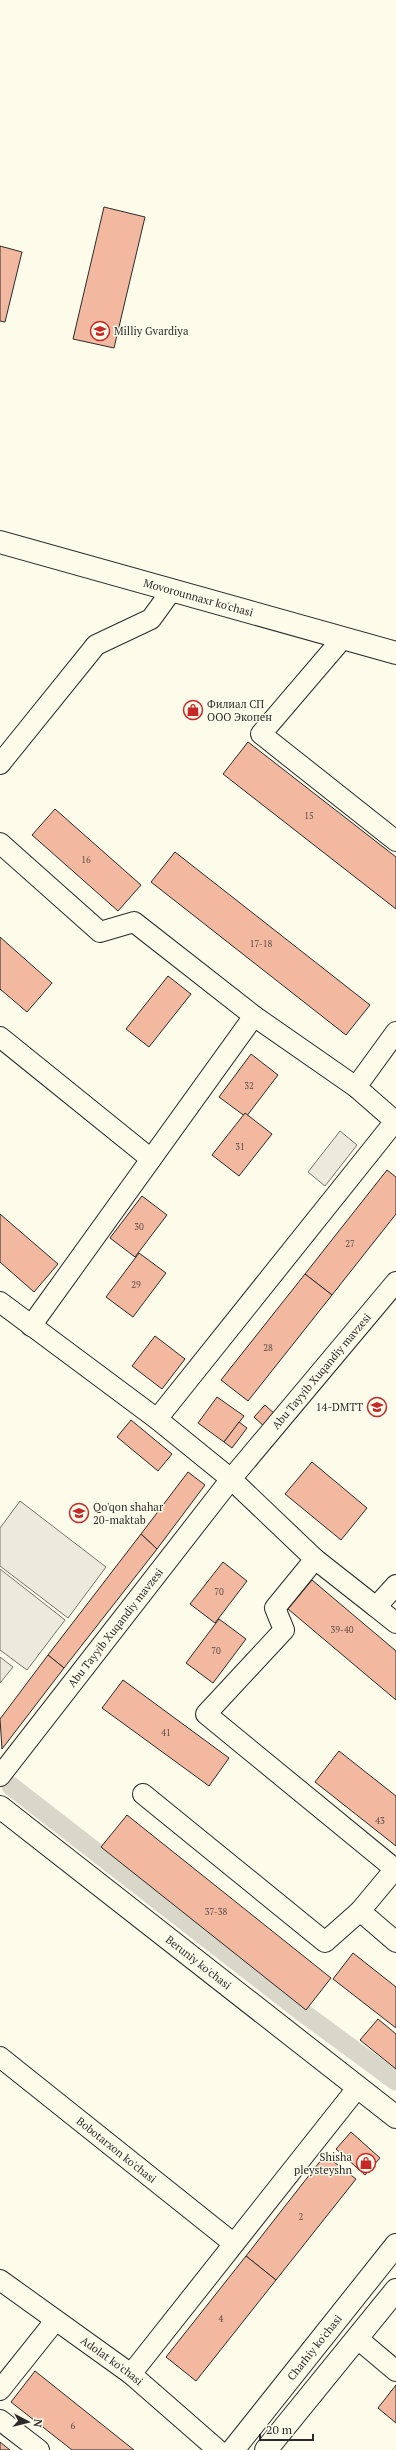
<svg xmlns="http://www.w3.org/2000/svg" width="396" height="2450" font-family="'PT Serif',serif">
	<style>
		.green { fill: #ecebdb; stroke: #74746e }
		.lines { fill: none; stroke-linecap: round; stroke-linejoin: round }
		.canal { stroke: #d8d7c9; stroke-width: 19 }
		.building { fill: #f2b8a0; stroke: #2b2b2b }
		.minor-casing { stroke: #2b2b2b; stroke-width: 22 }
		.major-casing { stroke: #2b2b2b; stroke-width: 24 }
		.highway-casing { stroke: #2b2b2b; stroke-width: 24 }
		.minor { stroke: #fdfbea; stroke-width: 20 }
		.major { stroke: #fdfbea; stroke-width: 22 }
		.highway { stroke: #fdfbea; stroke-width: 22 }
		.labels { text-anchor: middle; dominant-baseline: central; stroke-width: 3; stroke-linejoin: round; paint-order: stroke }
		.number-label { font-size: 9px; fill: #5d4e48 }
		.poi-label { font-size: 11px; fill: #2b2b2b; stroke: #fdfbea; text-anchor: start }
		.street-label { font-size: 11px; fill: #2b2b2b; stroke: #fdfbea }
	</style>
	<rect width="100%" height="100%" fill="#fdfbea"/>
	<g class="green">
		<path d="M340,1131L357,1145L325,1186L308,1172Z"/>
		<path d="M20,1501L106,1567L68,1618L0,1566V1528Z"/>
		<path d="M0,1569L65,1620L27,1670L0,1650Z"/>
		<path d="M0,1657L13,1667L0,1683Z"/>
	</g>
	<g class="lines">
		<path class="canal" d="M11,1786L302,2012L396,2081"/>
	</g>
	<g class="building">
		<path d="M104,207L145,217L114,348L73,339Z"/>
		<path d="M0,246L22,252L5,322L0,321Z"/>
		<path d="M248,742L396,857V909L223,774Z"/>
		<path d="M55,809L141,885L118,911L32,835Z"/>
		<path d="M175,852L370,1005L346,1035L151,882Z"/>
		<path d="M0,937L52,983L27,1012L0,989Z"/>
		<path d="M168,976L191,994L149,1047L126,1029Z"/>
		<path d="M251,1054L278,1075L246,1117L219,1097Z"/>
		<path d="M245,1113L272,1134L239,1176L212,1155Z"/>
		<path d="M387,1170L396,1177V1214L332,1295L305,1274Z"/>
		<path d="M142,1196L167,1215L135,1257L110,1238Z"/>
		<path d="M0,1214L58,1264L34,1292L0,1262Z"/>
		<path d="M139,1253L166,1273L133,1317L106,1297Z"/>
		<path d="M305,1274L332,1295L248,1401L221,1380Z"/>
		<path d="M155,1336L185,1359L162,1389L132,1366Z"/>
		<path d="M217,1397L244,1416L224,1442L198,1423Z"/>
		<path d="M265,1405L278,1417L267,1429L254,1417Z"/>
		<path d="M131,1420L172,1454L158,1471L117,1437Z"/>
		<path d="M239,1422L247,1428L232,1448L224,1442Z"/>
		<path d="M312,1462L367,1508L341,1540L285,1494Z"/>
		<path d="M188,1472L205,1485L157,1549L141,1534Z"/>
		<path d="M141,1534L157,1549L64,1668L48,1655Z"/>
		<path d="M223,1562L247,1581L215,1623L190,1604Z"/>
		<path d="M312,1580L396,1651V1700L288,1609Z"/>
		<path d="M219,1619L246,1639L213,1683L186,1663Z"/>
		<path d="M48,1655L64,1668L2,1749L0,1719Z"/>
		<path d="M123,1680L229,1758L209,1786L102,1708Z"/>
		<path d="M339,1751L396,1796V1846L315,1782Z"/>
		<path d="M127,1815L331,1978L306,2010L101,1847Z"/>
		<path d="M353,1953L396,1987V2028L333,1979Z"/>
		<path d="M378,2019L396,2034V2069L360,2040Z"/>
		<path d="M351,2132L380,2158L365,2175L336,2149Z"/>
		<path d="M325,2155L356,2179L276,2280L246,2256Z"/>
		<path d="M246,2256L276,2280L196,2381L166,2357Z"/>
		<path d="M35,2371L134,2450H72L11,2402Z"/>
		<path d="M396,2385V2423L378,2408Z"/>
		<path d="M0,2442L10,2450H0Z"/>
	</g>
	<g class="lines">
		<defs>
			<g id="minor">
				<path d="M343,638L261,734L396,841"/>
				<path d="M0,764L96,645L151,619L172,590"/>
				<path d="M0,843L100,932L134,922L254,1016L356,1087L396,1122"/>
				<path d="M0,1037L151,1159"/>
				<path d="M356,1087L396,1032"/>
				<path d="M0,1302L157,1419L231,1479L315,1559L275,1608L284,1630L206,1714L395,1869L360,1911"/>
				<path d="M31,1326L254,1016"/>
				<path d="M157,1419L396,1120"/>
				<path d="M315,1559L376,1607L396,1585"/>
				<path d="M376,1607L396,1623"/>
				<path id="s1" d="M0,1776L231,1479L396,1282"/>
				<path d="M143,1794L325,1942L360,1911L396,1942"/>
				<path id="s2" d="M0,2057L233,2243"/>
				<path id="s3" d="M0,2280L131,2374L218,2450"/>
				<path d="M358,2339L396,2371"/>
				<path d="M131,2374L358,2087"/>
				<path d="M0,2390L55,2321"/>
				<path d="M0,2420L39,2450"/>
			</g>
			<g id="major">
				<path id="s4" d="M0,1807L396,2117"/>
				<path id="s5" d="M233,2450L396,2245"/>
				<path d="M266,2450L396,2290"/>
			</g>
			<g id="highway">
				<path id="s6" d="M0,542L396,653"/>
			</g>
		</defs>
		<use href="#minor" class="minor-casing"/>
		<use href="#major" class="major-casing"/>
		<use href="#highway" class="highway-casing"/>
		<use href="#minor" class="minor"/>
		<use href="#major" class="major"/>
		<use href="#highway" class="highway"/>
	</g>
	<defs>
		<symbol id="university-ring" viewBox="-11 -11 22 22"><circle r="9.5" fill="#fdfbea" stroke="#c62828" stroke-width="1.5"/><path d="M0-5L7-2L0 1L-7-2ZM-4 1L0 2.5L4 1V4Q0 6-4 4Z" fill="#c62828"/></symbol>
		<symbol id="shop-ring" viewBox="-11 -11 22 22"><circle r="9.5" fill="#fdfbea" stroke="#c62828" stroke-width="1.5"/><path d="M-5-2.5h2.3a2.7 3.5 0 0 1 5.4 0H5L5.5 6h-11ZM-1.5-2.5h3a1.5 2.3 0 0 0-3 0Z" fill="#c62828"/></symbol>
		<symbol id="school-ring" viewBox="-11 -11 22 22"><circle r="9.5" fill="#fdfbea" stroke="#c62828" stroke-width="1.5"/><path d="M0-5L7-2L0 1L-7-2ZM-4 1L0 2.5L4 1V4Q0 6-4 4Z" fill="#c62828"/></symbol>
	</defs>
	<g fill-rule="evenodd">
		<use href="#university-ring" x="89" y="320" width="22" height="22"/>
		<use href="#shop-ring" x="182" y="699" width="22" height="22"/>
		<use href="#school-ring" x="366" y="1396" width="22" height="22"/>
		<use href="#school-ring" x="68" y="1502" width="22" height="22"/>
		<use href="#shop-ring" x="355" y="2152" width="22" height="22"/>
	</g>
	<g class="labels">
		<g class="number-label">
			<text x="309" y="816">15</text>
			<text x="86" y="860">16</text>
			<text x="261" y="944">17-18</text>
			<text x="249" y="1086">32</text>
			<text x="240" y="1147">31</text>
			<text x="139" y="1227">30</text>
			<text x="350" y="1244">27</text>
			<text x="136" y="1285">29</text>
			<text x="268" y="1348">28</text>
			<text x="219" y="1592">70</text>
			<text x="342" y="1630">39-40</text>
			<text x="216" y="1651">70</text>
			<text x="166" y="1733">41</text>
			<text x="380" y="1821">43</text>
			<text x="216" y="1912">37-38</text>
			<text x="301" y="2217">2</text>
			<text x="221" y="2319">4</text>
			<text x="73" y="2426">6</text>
		</g>
		<g class="poi-label">
			<text x="114" y="331">Milliy Gvardiya</text>
			<text x="207" y="704">Филиал СП<tspan x="207" dy="13">ООО Экопен</tspan></text>
			<text x="363" y="1407" text-anchor="end">14-DMTT</text>
			<text x="93" y="1507">Qo'qon shahar<tspan x="93" dy="13">20-maktab</tspan></text>
			<text x="352" y="2157" text-anchor="end">Shisha<tspan x="352" dy="13">pleysteyshn</tspan></text>
		</g>
		<g class="street-label">
			<text stroke="none"><textPath href="#s6" startOffset="206">Movorounnaxr ko'chasi</textPath></text>
			<text stroke="none"><textPath href="#s1" startOffset="517">Abu Tayyib Xuqandiy mavzesi</textPath></text>
			<text stroke="none"><textPath href="#s1" startOffset="188">Abu Tayyib Xuqandiy mavzesi</textPath></text>
			<text stroke="none"><textPath href="#s4" startOffset="252">Beruniy ko'chasi</textPath></text>
			<text stroke="none"><textPath href="#s2" startOffset="149">Bobotarxon ko'chasi</textPath></text>
			<text stroke="none"><textPath href="#s5" startOffset="131">Charhiy ko'chasi</textPath></text>
			<text stroke="none"><textPath href="#s3" startOffset="138">Adolat ko'chasi</textPath></text>
		</g>
	</g>
	<g transform="translate(28 2422) rotate(97)" stroke="#fdfbea" stroke-width="3" paint-order="stroke">
	<path d="M0-3L7 15L0 10L-7 15Z" fill="#2b2b2b"/>
	<text y="-6" font-size="11" font-weight="bold" text-anchor="middle" fill="#2b2b2b">N</text>
	</g>
	<path d="M260 2434v6h53v-6" fill="none" stroke="#2b2b2b" stroke-width="2"/>
	<text x="266" y="2434" font-size="12" fill="#2b2b2b" stroke="#fdfbea" stroke-width="3" paint-order="stroke">20 m</text>
</svg>
